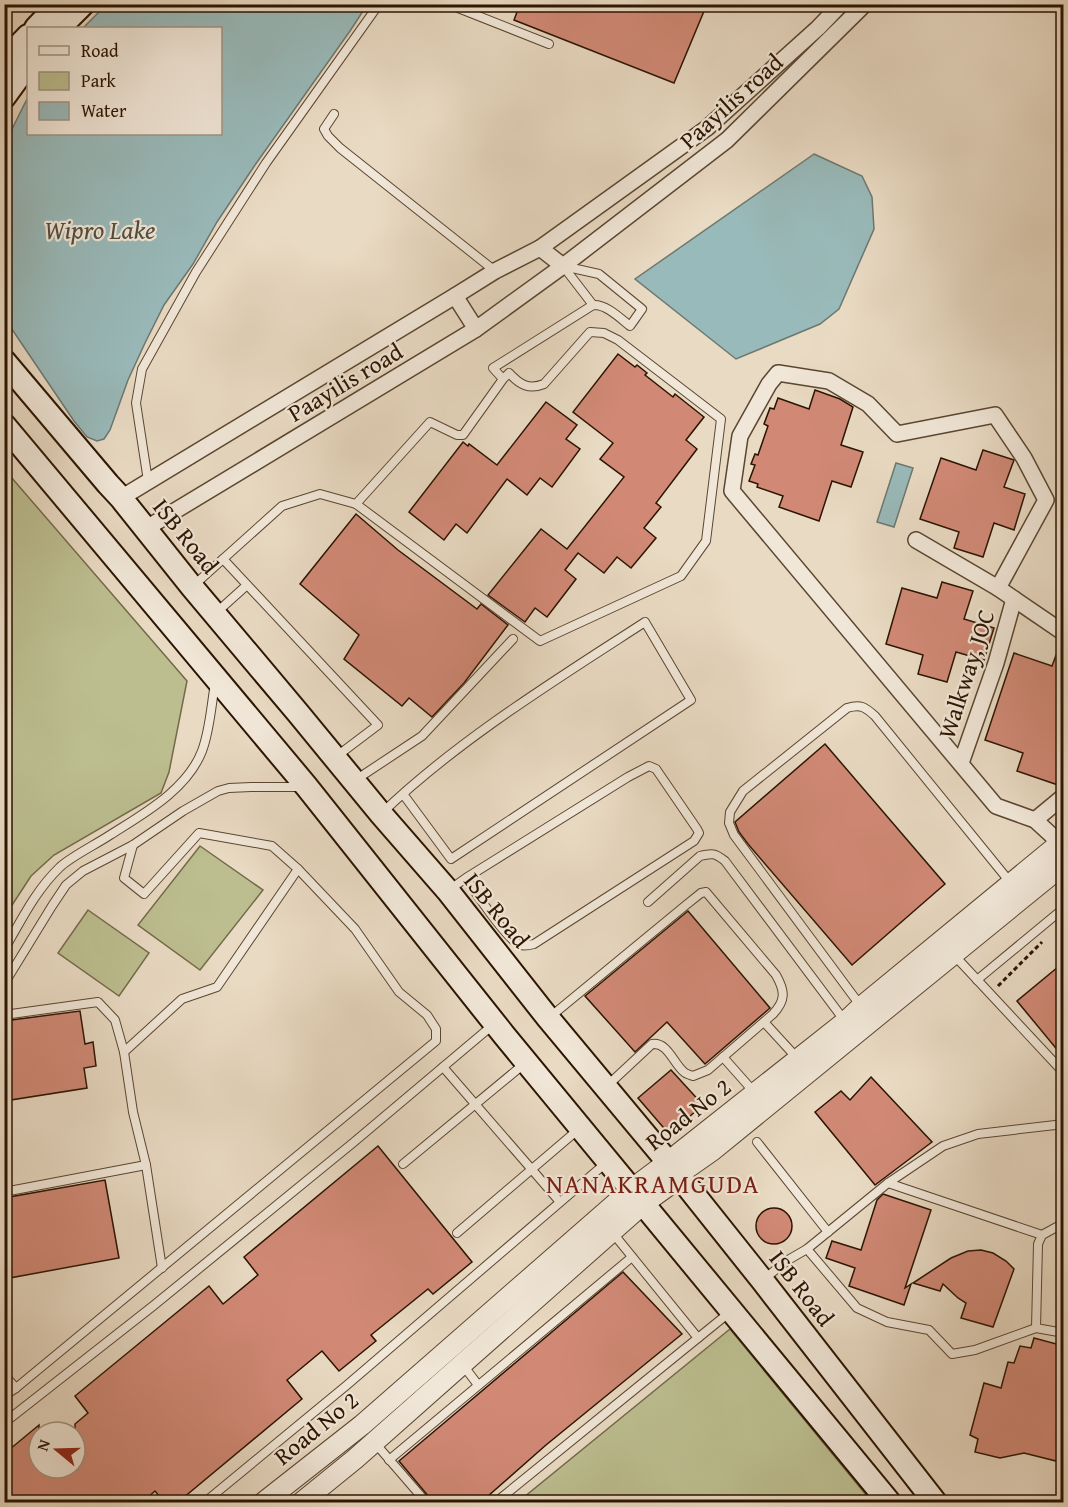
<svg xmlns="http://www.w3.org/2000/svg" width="1068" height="1507" font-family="'Gentium Book Plus',serif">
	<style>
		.green { fill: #bcbe90; stroke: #746948; stroke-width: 1.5 }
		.water { fill: #99baba; stroke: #6d7870; stroke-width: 1.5 }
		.building { fill: #d18976; stroke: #2b1400; stroke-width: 1.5 }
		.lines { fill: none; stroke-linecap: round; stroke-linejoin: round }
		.service-casing { stroke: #5a4631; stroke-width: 10 }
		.minor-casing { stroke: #5a4631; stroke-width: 18 }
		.tertiary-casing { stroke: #5a4631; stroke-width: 22 }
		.secondary-casing { stroke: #2b1400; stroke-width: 26 }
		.path { stroke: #2b1400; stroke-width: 3; stroke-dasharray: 4.5 3; stroke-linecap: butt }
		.service { stroke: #f1e7d8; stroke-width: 8 }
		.minor { stroke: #f1e7d8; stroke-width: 15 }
		.tertiary { stroke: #f1e7d8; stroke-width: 20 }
		.secondary { stroke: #f1e7d8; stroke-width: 22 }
		.labels { text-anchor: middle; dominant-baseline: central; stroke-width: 4.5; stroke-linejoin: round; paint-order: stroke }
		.street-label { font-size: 24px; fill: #2b1400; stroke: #f1e7d8 }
		.water-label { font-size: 26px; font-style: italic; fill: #524e41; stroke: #f1e7d8 }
		.neighbourhood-label { font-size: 26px; letter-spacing: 1.5px; fill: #7a1f14; stroke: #f1e7d8 }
	</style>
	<rect width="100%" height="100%" fill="#e9dac3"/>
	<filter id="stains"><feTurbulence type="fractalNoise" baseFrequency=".00333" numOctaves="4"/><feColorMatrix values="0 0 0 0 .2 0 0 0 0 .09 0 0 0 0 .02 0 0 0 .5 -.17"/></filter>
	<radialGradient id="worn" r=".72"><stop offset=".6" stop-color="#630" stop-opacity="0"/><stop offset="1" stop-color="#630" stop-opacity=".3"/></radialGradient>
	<g class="green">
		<path d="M5,470L187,681L169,772L161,793L54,855L31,876L5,916Z"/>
		<path d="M200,846L263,890L200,970L138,925Z"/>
		<path d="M88,910L149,953L119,996L58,953Z"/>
		<path d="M730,1329L872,1502H518Z"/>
	</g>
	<g class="water">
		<path d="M106,5H367L350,31L255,165L217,222L193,264L164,305L145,343L128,380L110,430L104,439L97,441L87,437L74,421L5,319V143L28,97V134H220V28H83Z"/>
		<path d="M814,154L862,176L872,197L874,229L839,309L820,324L736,359L635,279Z"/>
		<path d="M896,463L913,468L894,527L877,522Z"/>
	</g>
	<g class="building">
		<path d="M520,4H707L674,83L514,20Z"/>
		<path d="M618,354L635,367L637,365L647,373L645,375L673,397L675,394L704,417L686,440L697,449L656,503L661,507L644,528L656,538L631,568L617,557L604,573L578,553L565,570L576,579L547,617L535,608L525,622L488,595L541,529L567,549L624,477L600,459L613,443L573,412Z"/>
		<path d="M815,390L840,399L853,407L841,445L863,452L851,487L832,481L819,521L779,507L783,496L757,487L758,484L749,481L755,465L751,464L755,454L758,455L768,426L764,424L770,408L774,409L778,398L809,409Z"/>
		<path d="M546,402L577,425L566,439L580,449L552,487L540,478L527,495L507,479L467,533L456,524L444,540L409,512L463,442L468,446L469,444L497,465Z"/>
		<path d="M983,450L1014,460L1004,487L1025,494L1014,530L994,523L983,557L954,548L959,532L920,519L941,458L976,470Z"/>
		<path d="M356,514L398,550L477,609L481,604L508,625L464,683L432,717L409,698L402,706L344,659L359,635L300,584Z"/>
		<path d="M942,582L973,591L964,619L994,628L984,660L956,652L947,682L918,674L923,655L886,644L902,588L937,598Z"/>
		<path d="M1061,642L1064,643V769L1058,785L1017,771L1023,753L985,740L1014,653L1052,666Z"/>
		<path d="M825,744L945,884L852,965L748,844L739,832L735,822Z"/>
		<path d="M688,911L770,1008L705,1064L667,1022L635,1052L585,996Z"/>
		<path d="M1064,962V1058L1017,1001Z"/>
		<path d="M80,1011L85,1044L93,1042L96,1066L84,1068L87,1088L4,1101V1021Z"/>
		<path d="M671,1070L703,1105L669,1134L638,1098Z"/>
		<path d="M871,1077L932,1142L875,1185L815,1112L841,1091L850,1100Z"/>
		<path d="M378,1146L472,1262L433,1294L428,1289L371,1335L376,1341L339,1371L322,1351L287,1380L302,1399L177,1503H165L155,1491L141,1503H4V1454L39,1425V1468H75V1424L88,1413L75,1396L209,1286L223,1304L258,1275L244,1257Z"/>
		<path d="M105,1180L119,1258L4,1279V1198Z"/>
		<path d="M883,1194L931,1210L905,1288L911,1284L904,1305L849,1286L855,1268L826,1258L832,1241L861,1250L877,1200Z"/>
		<circle cx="774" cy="1226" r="18"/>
		<path d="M981,1250L993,1253L1006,1261L1014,1269L993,1327L961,1318L966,1303L958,1298L943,1284L940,1291L913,1283L951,1258L968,1251Z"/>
		<path d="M623,1272L682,1334L546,1445L480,1503H434L399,1461Z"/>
		<path d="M1034,1338L1064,1346V1440L1056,1461L1024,1453L1000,1458L975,1452L978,1439L970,1435L984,1383L1001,1388L1008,1362L1014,1363L1020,1346L1031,1348Z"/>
	</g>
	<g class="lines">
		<defs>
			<g id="service">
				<path d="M448,4L549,44"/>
				<path d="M334,114L324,129L328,136L340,148L495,271"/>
				<path d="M563,266L593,305"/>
				<path d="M503,379L509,373C520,385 529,390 544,384L590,332L604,333L618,340L721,419L706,541L681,576L540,641L356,504L430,422L457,435H463L503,379L493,368L593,305C606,304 620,318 630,326L642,309L599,274L563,266"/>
				<path d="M148,481L136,403L142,369L196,272L266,163L379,4"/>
				<path d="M223,559L378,725L337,756"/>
				<path d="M193,586L282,506L320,494L356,504"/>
				<path d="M217,612L247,585"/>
				<path d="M357,779L422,736L513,639"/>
				<path d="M382,813C458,740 557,679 645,622L691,700L451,859L403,794"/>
				<path d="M449,890L466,878C475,892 507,940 520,945C525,946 530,945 534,944L694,841L699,833L697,829L656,769L649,766L628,777L466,878"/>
				<path d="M648,902L700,856C712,853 715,853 725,861L844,1020"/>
				<path d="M4,950C21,921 35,891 60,867C72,856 95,845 110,835C143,814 187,790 202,751C210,730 211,706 215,684"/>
				<path d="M954,955L1064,1073"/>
				<path d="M4,980L9,976L52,906L66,885L83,871L133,845L183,811L218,791L229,788L251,787H303"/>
				<path d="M977,980L1064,908"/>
				<path d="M860,1005L734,835L729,823L730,812L743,791L847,708C861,704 865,707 875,716L1010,882"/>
				<path d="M4,1015L98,1002L115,1020L124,1052"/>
				<path d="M550,1017L686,905L701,893L706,892L776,975C785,991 786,1000 773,1014L708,1070L693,1076C690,1075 686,1074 684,1072C673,1063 668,1042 652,1044L608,1085"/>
				<path d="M764,1022L797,1058"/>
				<path d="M723,1057L754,1092"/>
				<path d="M443,1067L560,1202"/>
				<path d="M757,1142L828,1232"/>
				<path d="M403,1164L524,1064"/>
				<path d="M888,1183L1042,1235"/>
				<path d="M4,1192L146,1165"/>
				<path d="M1064,1223L1042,1235L1038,1244L1036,1328L1064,1333"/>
				<path d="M612,1232L698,1338"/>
				<path d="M457,1233L580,1128"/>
				<path d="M807,1249L857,1308L887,1322L929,1330L952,1354L975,1350L1036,1328"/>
				<path d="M162,1268L146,1165L133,1112L124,1052L182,999L217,987L298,869"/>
				<path d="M764,1279L788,1260L807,1249L888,1183L943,1146L978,1134L1064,1124"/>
				<path d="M463,1365L478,1385"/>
				<path d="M4,1375L16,1388"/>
				<path d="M4,1396L16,1388L436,1041V1029L427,1015L399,992L355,929L298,869L272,846L199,833L144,894L124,878L133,845"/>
				<path d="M4,1423L153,1306L354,1142L494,1024"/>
				<path d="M375,1443L426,1502"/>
				<path d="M389,1460L632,1257"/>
				<path d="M205,1502L347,1385L607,1162"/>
				<path d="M496,1502L730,1312"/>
			</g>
			<g id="minor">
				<path d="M540,248L707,128L818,28L841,4"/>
				<path d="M563,266L727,140L865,4"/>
				<path d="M455,296L476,329"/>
				<path d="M121,498L455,296L495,271L540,248L563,266L476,329L145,529"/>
				<path d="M916,540L998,588"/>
				<path d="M961,763L996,663L1014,599"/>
				<path d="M1035,820L1064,796"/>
				<path d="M1060,843L1035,820L996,806L732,491L740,436L769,384L778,373L829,381L868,404L897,434L995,415L1024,458L1046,500L998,588L1064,633"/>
			</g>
			<g id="tertiary">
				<path d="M264,1502L362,1425L632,1189L668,1162L845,1022L861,1007L1064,840"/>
				<path d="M302,1502L355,1459L643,1204L679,1178L686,1169L713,1150L1064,864"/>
			</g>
			<g id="secondary">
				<path d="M36,28L59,4"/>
				<path d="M59,28L83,4"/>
				<path d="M4,61L28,36"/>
				<path d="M4,97L28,64"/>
				<path d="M4,361L108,484L121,498L192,587L298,713L381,814L448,891L548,1018L668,1162L762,1280L935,1502"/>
				<path d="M4,425L307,787L504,1035L889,1502"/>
			</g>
		</defs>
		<use href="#service" class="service-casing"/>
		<use href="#minor" class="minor-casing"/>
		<use href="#tertiary" class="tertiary-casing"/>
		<use href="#secondary" class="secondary-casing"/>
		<path class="path" d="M998,986L1042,942"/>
		<use href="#service" class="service"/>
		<use href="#minor" class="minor"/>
		<use href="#tertiary" class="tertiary"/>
		<use href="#secondary" class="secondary"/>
	</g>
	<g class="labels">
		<g class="street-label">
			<text transform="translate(731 101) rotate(-42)">Paayilis road</text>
			<text transform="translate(345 382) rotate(-31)">Paayilis road</text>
			<text transform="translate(186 536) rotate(51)">ISB Road</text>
			<text transform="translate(966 674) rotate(-72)">Walkway, JOC</text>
			<text transform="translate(497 910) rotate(51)">ISB Road</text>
			<text transform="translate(688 1114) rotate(-38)">Road No 2</text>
			<text transform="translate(802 1288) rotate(52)">ISB Road</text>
			<text transform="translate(316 1428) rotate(-39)">Road No 2</text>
		</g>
		<g class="water-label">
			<text x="100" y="229">Wipro Lake</text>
		</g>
		<g class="neighbourhood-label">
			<text x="653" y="1183">NANAKRAMGUDA</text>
		</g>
	</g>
	<rect width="1068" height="1507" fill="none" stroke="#e9dac3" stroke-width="24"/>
	<rect x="6" y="6" width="1056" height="1495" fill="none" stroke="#2b1400" stroke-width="3"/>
	<rect x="12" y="12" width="1044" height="1483" fill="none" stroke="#2b1400" stroke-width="1.5"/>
	<rect x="27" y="27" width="195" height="108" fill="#f1e7d8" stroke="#a29382" stroke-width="1.5"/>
	<rect x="39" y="46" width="30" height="9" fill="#f1e7d8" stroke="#a29382" stroke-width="1.5"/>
	<text x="81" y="57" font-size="18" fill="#2b1400">Road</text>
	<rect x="39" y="72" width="30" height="18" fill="#bcbe90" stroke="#a29382" stroke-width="1.5"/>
	<text x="81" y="87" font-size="18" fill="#2b1400">Park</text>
	<rect x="39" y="102" width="30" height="18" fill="#99baba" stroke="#a29382" stroke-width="1.5"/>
	<text x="81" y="117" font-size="18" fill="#2b1400">Water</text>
	<g transform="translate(57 1450) rotate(289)"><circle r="28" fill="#f1e7d8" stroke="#a29382" stroke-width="1.5"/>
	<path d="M0-4.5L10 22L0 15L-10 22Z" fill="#8f2418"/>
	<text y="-9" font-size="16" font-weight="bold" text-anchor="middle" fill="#2b1400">N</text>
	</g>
	<rect width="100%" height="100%" filter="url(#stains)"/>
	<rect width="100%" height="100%" fill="url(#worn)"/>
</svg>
